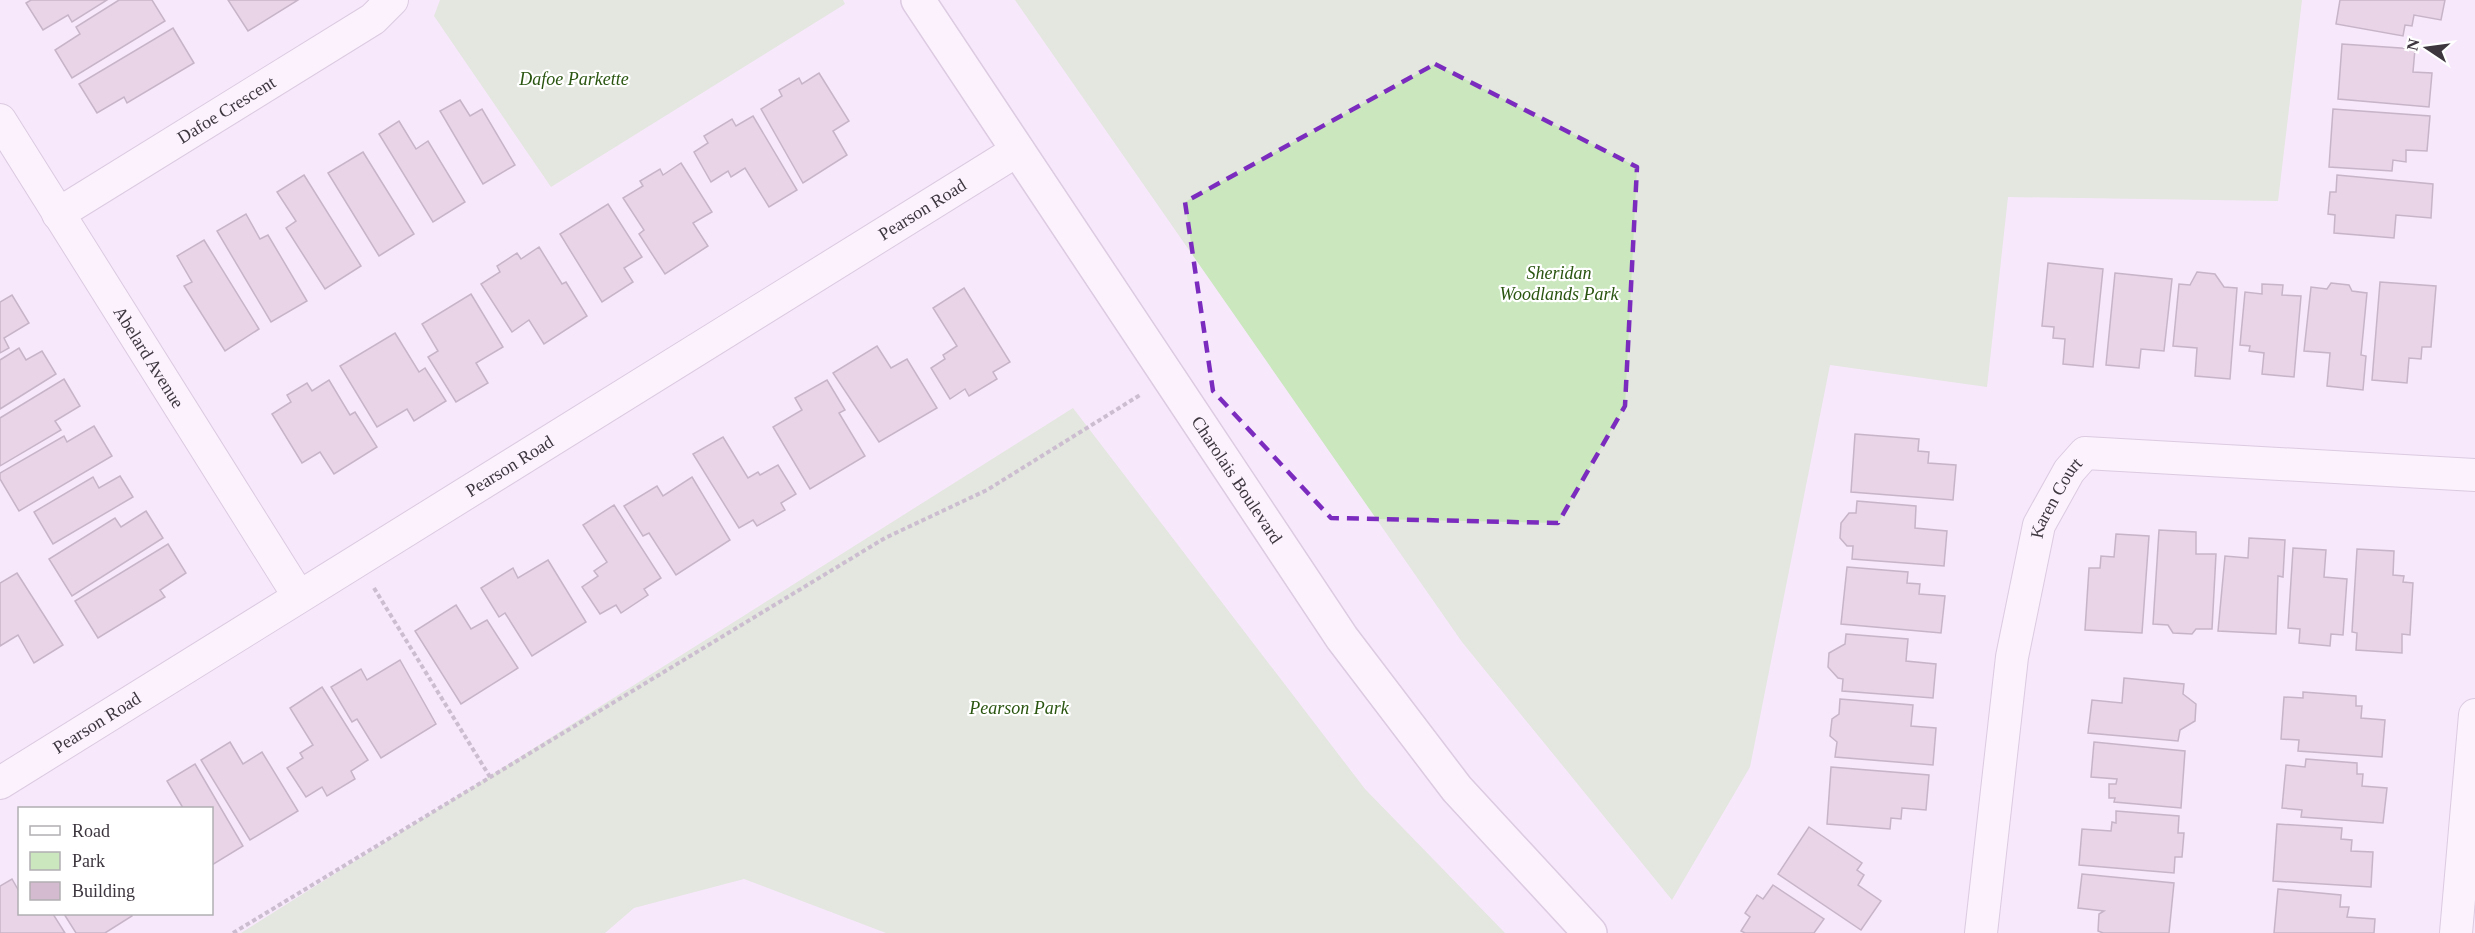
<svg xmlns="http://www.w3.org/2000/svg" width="2475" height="933" font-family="Georgia,serif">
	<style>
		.green { fill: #cae7bd }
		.building { fill: #d4bbcf; stroke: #8d7689; stroke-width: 1.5 }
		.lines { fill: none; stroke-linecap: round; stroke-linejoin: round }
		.minor-casing { stroke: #baa8c0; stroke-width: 34 }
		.tertiary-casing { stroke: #baa8c0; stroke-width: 36 }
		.path { stroke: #988d9c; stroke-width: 4; stroke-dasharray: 4.5 3; stroke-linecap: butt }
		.minor { stroke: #fff; stroke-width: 32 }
		.tertiary { stroke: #fff; stroke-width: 33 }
		.marked { fill: none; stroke: #7b2cbf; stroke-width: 4.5; stroke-dasharray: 12 8; stroke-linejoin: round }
		.labels { text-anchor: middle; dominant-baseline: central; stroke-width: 4.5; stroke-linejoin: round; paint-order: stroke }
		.park-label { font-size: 18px; font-style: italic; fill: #2a5510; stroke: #fff }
		.street-label { font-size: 18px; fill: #3d363f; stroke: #fff }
	</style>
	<rect width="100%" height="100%" fill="#f7e8fc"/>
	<g class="green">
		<path d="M440,0H843L845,4L551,187L434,16Z"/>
		<path d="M1015,0H2302L2278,201L2008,197L1987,387L1830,365L1750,767L1672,900L1462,642Z"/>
		<path d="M1073,408L1365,789L1505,933H886L744,879L634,908L605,933H241Z"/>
	</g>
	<g class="building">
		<path d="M31,0H107L72,22L68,15L43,30L26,3Z"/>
		<path d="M119,0H152L165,21L72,78L55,50L80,34L76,27Z"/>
		<path d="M228,0H298L248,31Z"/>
		<path d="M2340,0H2445L2441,20L2414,15L2412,26L2405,25L2403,36L2336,24Z"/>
		<path d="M173,28L194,63L127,103L124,97L97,113L79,84Z"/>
		<path d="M2342,44L2415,49L2413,72L2432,73L2429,107L2338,99Z"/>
		<path d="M819,73L849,121L833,131L847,155L803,183L761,109L782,96L779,90L799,78L802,84Z"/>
		<path d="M460,100L470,116L482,109L515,165L483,184L440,111Z"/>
		<path d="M2333,109L2430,116L2427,151L2406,150V162L2393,160L2392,171L2329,167Z"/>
		<path d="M753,116L797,190L769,207L745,168L731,177L728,171L711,182L694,152L708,143L704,136L732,119L736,126Z"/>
		<path d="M399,121L416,149L428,141L465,202L433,222L379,134Z"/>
		<path d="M363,152L414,234L379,256L328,173Z"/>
		<path d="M681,163L712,212L693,223L708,246L665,274L639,234L644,230L623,198L643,186L640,181L660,169L663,175Z"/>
		<path d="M304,175L361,266L325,289L286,228L296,221L277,192Z"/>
		<path d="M2337,175L2433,184L2431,218L2396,215L2394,238L2334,233L2335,215L2328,214L2330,192H2336Z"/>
		<path d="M608,204L642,257L624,268L633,282L602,302L560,234Z"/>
		<path d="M246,214L260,239L268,235L307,301L271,322L217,231Z"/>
		<path d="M204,240L259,329L225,351L184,286L192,282L177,256Z"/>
		<path d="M539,247L562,284L566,282L587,316L544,344L529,320L512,332L481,284L500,272L497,266L517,253L521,259Z"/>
		<path d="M2048,263L2103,269L2093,367L2063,364L2065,339L2053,338L2054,327L2042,326Z"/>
		<path d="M2197,272L2215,274L2224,287L2237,288L2230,379L2195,376L2197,348L2173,346L2179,284L2190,285Z"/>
		<path d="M2115,273L2172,279L2164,351L2141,349L2139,368L2106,365Z"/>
		<path d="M2380,282L2436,286L2431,347H2422L2421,359L2409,358L2407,383L2372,380Z"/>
		<path d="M2331,283L2349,285L2352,291L2367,293L2361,355L2366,356L2363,390L2327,386L2330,353L2304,351L2311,287L2327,289Z"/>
		<path d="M2262,284L2283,285L2282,295L2301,296L2294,377L2262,374L2264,353L2249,351L2250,346L2240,345L2245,292L2262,294Z"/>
		<path d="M964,288L1010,362L993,372L997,379L969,396L965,389L950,399L931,368L945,359L943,355L957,346L933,308Z"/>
		<path d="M471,294L503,347L476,363L488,383L456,402L428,357L438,351L422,324Z"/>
		<path d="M12,295L29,323L4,338L9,348L0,353V302Z"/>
		<path d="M395,333L419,372L425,368L446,401L414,421L407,409L377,427L340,366Z"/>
		<path d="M877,346L891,368L907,359L937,408L879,442L833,373Z"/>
		<path d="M19,348L26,360L42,351L56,374L0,409V360Z"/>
		<path d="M64,379L80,406L55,421L61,430L0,466V418Z"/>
		<path d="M329,380L350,415L355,412L377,447L334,474L320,452L302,463L272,414L291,402L287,395L307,383L312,391Z"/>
		<path d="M827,380L845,410L839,413L865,456L810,489L773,427L802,410L795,398Z"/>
		<path d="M94,426L112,456L19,511L0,479V473L64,436L67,442Z"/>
		<path d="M1855,434L1919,439L1918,451L1929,452L1928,463L1956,465L1953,500L1851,492Z"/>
		<path d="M723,437L748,478L758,472L760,475L778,465L796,494L781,503L785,510L757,526L753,520L739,528L693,454Z"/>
		<path d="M120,476L133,497L53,544L34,512L93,477L99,488Z"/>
		<path d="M692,477L730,540L676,575L649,533L643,536L624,506L657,486L663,496Z"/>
		<path d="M1857,501L1916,506L1915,528L1947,531L1944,566L1852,559L1853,546H1847L1840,538L1841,523L1849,513H1856Z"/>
		<path d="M614,505L661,578L644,589L648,595L621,613L616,605L600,614L582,587L598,576L594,571L607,562L583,525Z"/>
		<path d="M146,511L163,538L72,596L49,559L115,518L121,527Z"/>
		<path d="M2159,530L2196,532V554H2216L2212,629H2196L2192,634L2173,633L2168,625L2153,624Z"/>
		<path d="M2116,534L2149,536L2142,633L2085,630L2089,568H2100L2101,556L2114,557Z"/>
		<path d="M2249,538L2285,540L2283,577L2278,576L2276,634L2218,631L2225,556L2248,558Z"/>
		<path d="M168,544L186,573L160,590L165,597L98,638L75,601Z"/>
		<path d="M2293,548L2326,550L2324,577L2347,579L2343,635L2331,634L2330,646L2299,643L2300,629L2288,628Z"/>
		<path d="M2357,549L2394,551L2393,575L2404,576L2403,582L2413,583L2410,635L2402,634V653L2356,650L2357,633L2352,632Z"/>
		<path d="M548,560L586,622L532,656L505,613L499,617L481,588L513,568L518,578Z"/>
		<path d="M1847,567L1908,572L1907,583L1920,584L1919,594L1945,596L1941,633L1841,624Z"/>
		<path d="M17,573L63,645L34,663L18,635L0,646V583Z"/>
		<path d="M456,605L471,629L487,620L518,668L461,704L415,631Z"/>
		<path d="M1846,634L1908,639L1906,661L1936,664L1933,698L1842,691L1843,679L1838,678L1828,667L1829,653L1845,644Z"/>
		<path d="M400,660L436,724L381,758L357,719L352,722L331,687L361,669L367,680Z"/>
		<path d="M2124,678L2184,684L2183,694L2196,704L2195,721L2180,730L2178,741L2088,733L2092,700L2122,703Z"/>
		<path d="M322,687L368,760L351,771L355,779L327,796L322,787L306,797L287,768L303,758L300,753L313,745L290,708Z"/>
		<path d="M2303,692L2356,696V706H2362L2361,718L2385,720L2382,757L2298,751L2299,740L2281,739L2284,697L2303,698Z"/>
		<path d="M1840,699L1913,705L1911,726L1936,728L1933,765L1835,757L1837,742L1830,736L1832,719L1839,714Z"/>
		<path d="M230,742L243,764L262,752L298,811L250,840L201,760Z"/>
		<path d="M2094,742L2185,751L2181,808L2114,802L2115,798H2109V784H2116L2117,779L2091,777Z"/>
		<path d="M2306,759L2357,763V774H2363L2362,786L2387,788L2383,823L2301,817L2302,810L2282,808L2286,765L2305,767Z"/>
		<path d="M195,764L243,846L212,865V808H183L167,781Z"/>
		<path d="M1831,767L1929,775L1926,810L1902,808L1901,819L1891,818L1890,829L1827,824Z"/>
		<path d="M2116,811L2179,816L2178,833H2184L2182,857H2175L2174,873L2079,865L2082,829L2111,831L2112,822L2116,823Z"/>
		<path d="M2277,824L2342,828L2341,839L2352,840L2351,851L2373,852L2371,887L2273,881Z"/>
		<path d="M1809,827L1862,863L1857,870L1864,875L1858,885L1881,901L1861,930L1778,874Z"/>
		<path d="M2082,874L2174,883L2169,933H2103L2098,931L2099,914L2104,911L2078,908Z"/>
		<path d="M12,879L20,893V914H53L65,933H0V886Z"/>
		<path d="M1773,885L1824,919L1814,933H1745L1741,931L1750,917L1745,913L1757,895L1763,899Z"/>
		<path d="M2278,889L2341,895L2340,907H2349L2347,917L2375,919L2374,933H2274Z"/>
		<path d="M64,914H131L132,916L105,933H76Z"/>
	</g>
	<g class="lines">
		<defs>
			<g id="minor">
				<path id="s1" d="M0,120L298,595"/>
				<path id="s2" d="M58,214L373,19L392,0"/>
				<path id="s3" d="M0,783L1018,150"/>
				<path id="s4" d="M1981,933L2012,657L2039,525L2069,471L2085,453L2475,475"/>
				<path d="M2456,933L2475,715"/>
			</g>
			<g id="tertiary">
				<path id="s5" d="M918,0L1342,638L1457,789L1590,933"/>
			</g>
		</defs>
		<use href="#minor" class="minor-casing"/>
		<use href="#tertiary" class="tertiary-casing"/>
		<g class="path">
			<path d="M374,588L490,777"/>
			<path d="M233,933L885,538L987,490L1140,395"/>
		</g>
		<use href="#minor" class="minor"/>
		<use href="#tertiary" class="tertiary"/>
	</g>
	<path d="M0 0H2475V933H0ZM1435,64L1637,167L1625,406L1558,523L1331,518L1213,391L1185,202Z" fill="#f7e8fc" fill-opacity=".55" fill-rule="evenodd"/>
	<path class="marked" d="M1435,64L1637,167L1625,406L1558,523L1331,518L1213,391L1185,202Z"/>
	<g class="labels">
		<g class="park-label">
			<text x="574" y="79">Dafoe Parkette</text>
			<text x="1559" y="273">Sheridan<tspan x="1559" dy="21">Woodlands Park</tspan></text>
			<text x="1019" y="708">Pearson Park</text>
		</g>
		<g class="street-label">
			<text stroke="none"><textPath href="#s2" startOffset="198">Dafoe Crescent</textPath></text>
			<text stroke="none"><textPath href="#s3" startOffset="1086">Pearson Road</textPath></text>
			<text stroke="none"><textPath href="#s1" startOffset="280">Abelard Avenue</textPath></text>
			<text stroke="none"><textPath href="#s3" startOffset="600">Pearson Road</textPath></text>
			<text stroke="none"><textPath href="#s5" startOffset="576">Charolais Boulevard</textPath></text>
			<text stroke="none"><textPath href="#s4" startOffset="444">Karen Court</textPath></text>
			<text stroke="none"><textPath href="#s3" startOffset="114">Pearson Road</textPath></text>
		</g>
	</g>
	<rect x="18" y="807" width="195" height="108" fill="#ffffff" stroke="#b1afb2" stroke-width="1.5"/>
	<rect x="30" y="826" width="30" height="9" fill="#ffffff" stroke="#b1afb2" stroke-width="1.5"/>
	<text x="72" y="837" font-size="18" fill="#3d363f">Road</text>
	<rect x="30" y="852" width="30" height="18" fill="#cae7bd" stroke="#b1afb2" stroke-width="1.5"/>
	<text x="72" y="867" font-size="18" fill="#3d363f">Park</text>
	<rect x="30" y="882" width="30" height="18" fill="#d4bbcf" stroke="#b1afb2" stroke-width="1.5"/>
	<text x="72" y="897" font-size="18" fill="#3d363f">Building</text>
	<g transform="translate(2427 48) rotate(283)" stroke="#ffffff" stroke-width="4.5" paint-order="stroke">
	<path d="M0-4.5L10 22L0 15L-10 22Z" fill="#3d363f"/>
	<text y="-9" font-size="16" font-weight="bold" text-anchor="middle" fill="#3d363f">N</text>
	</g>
</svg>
